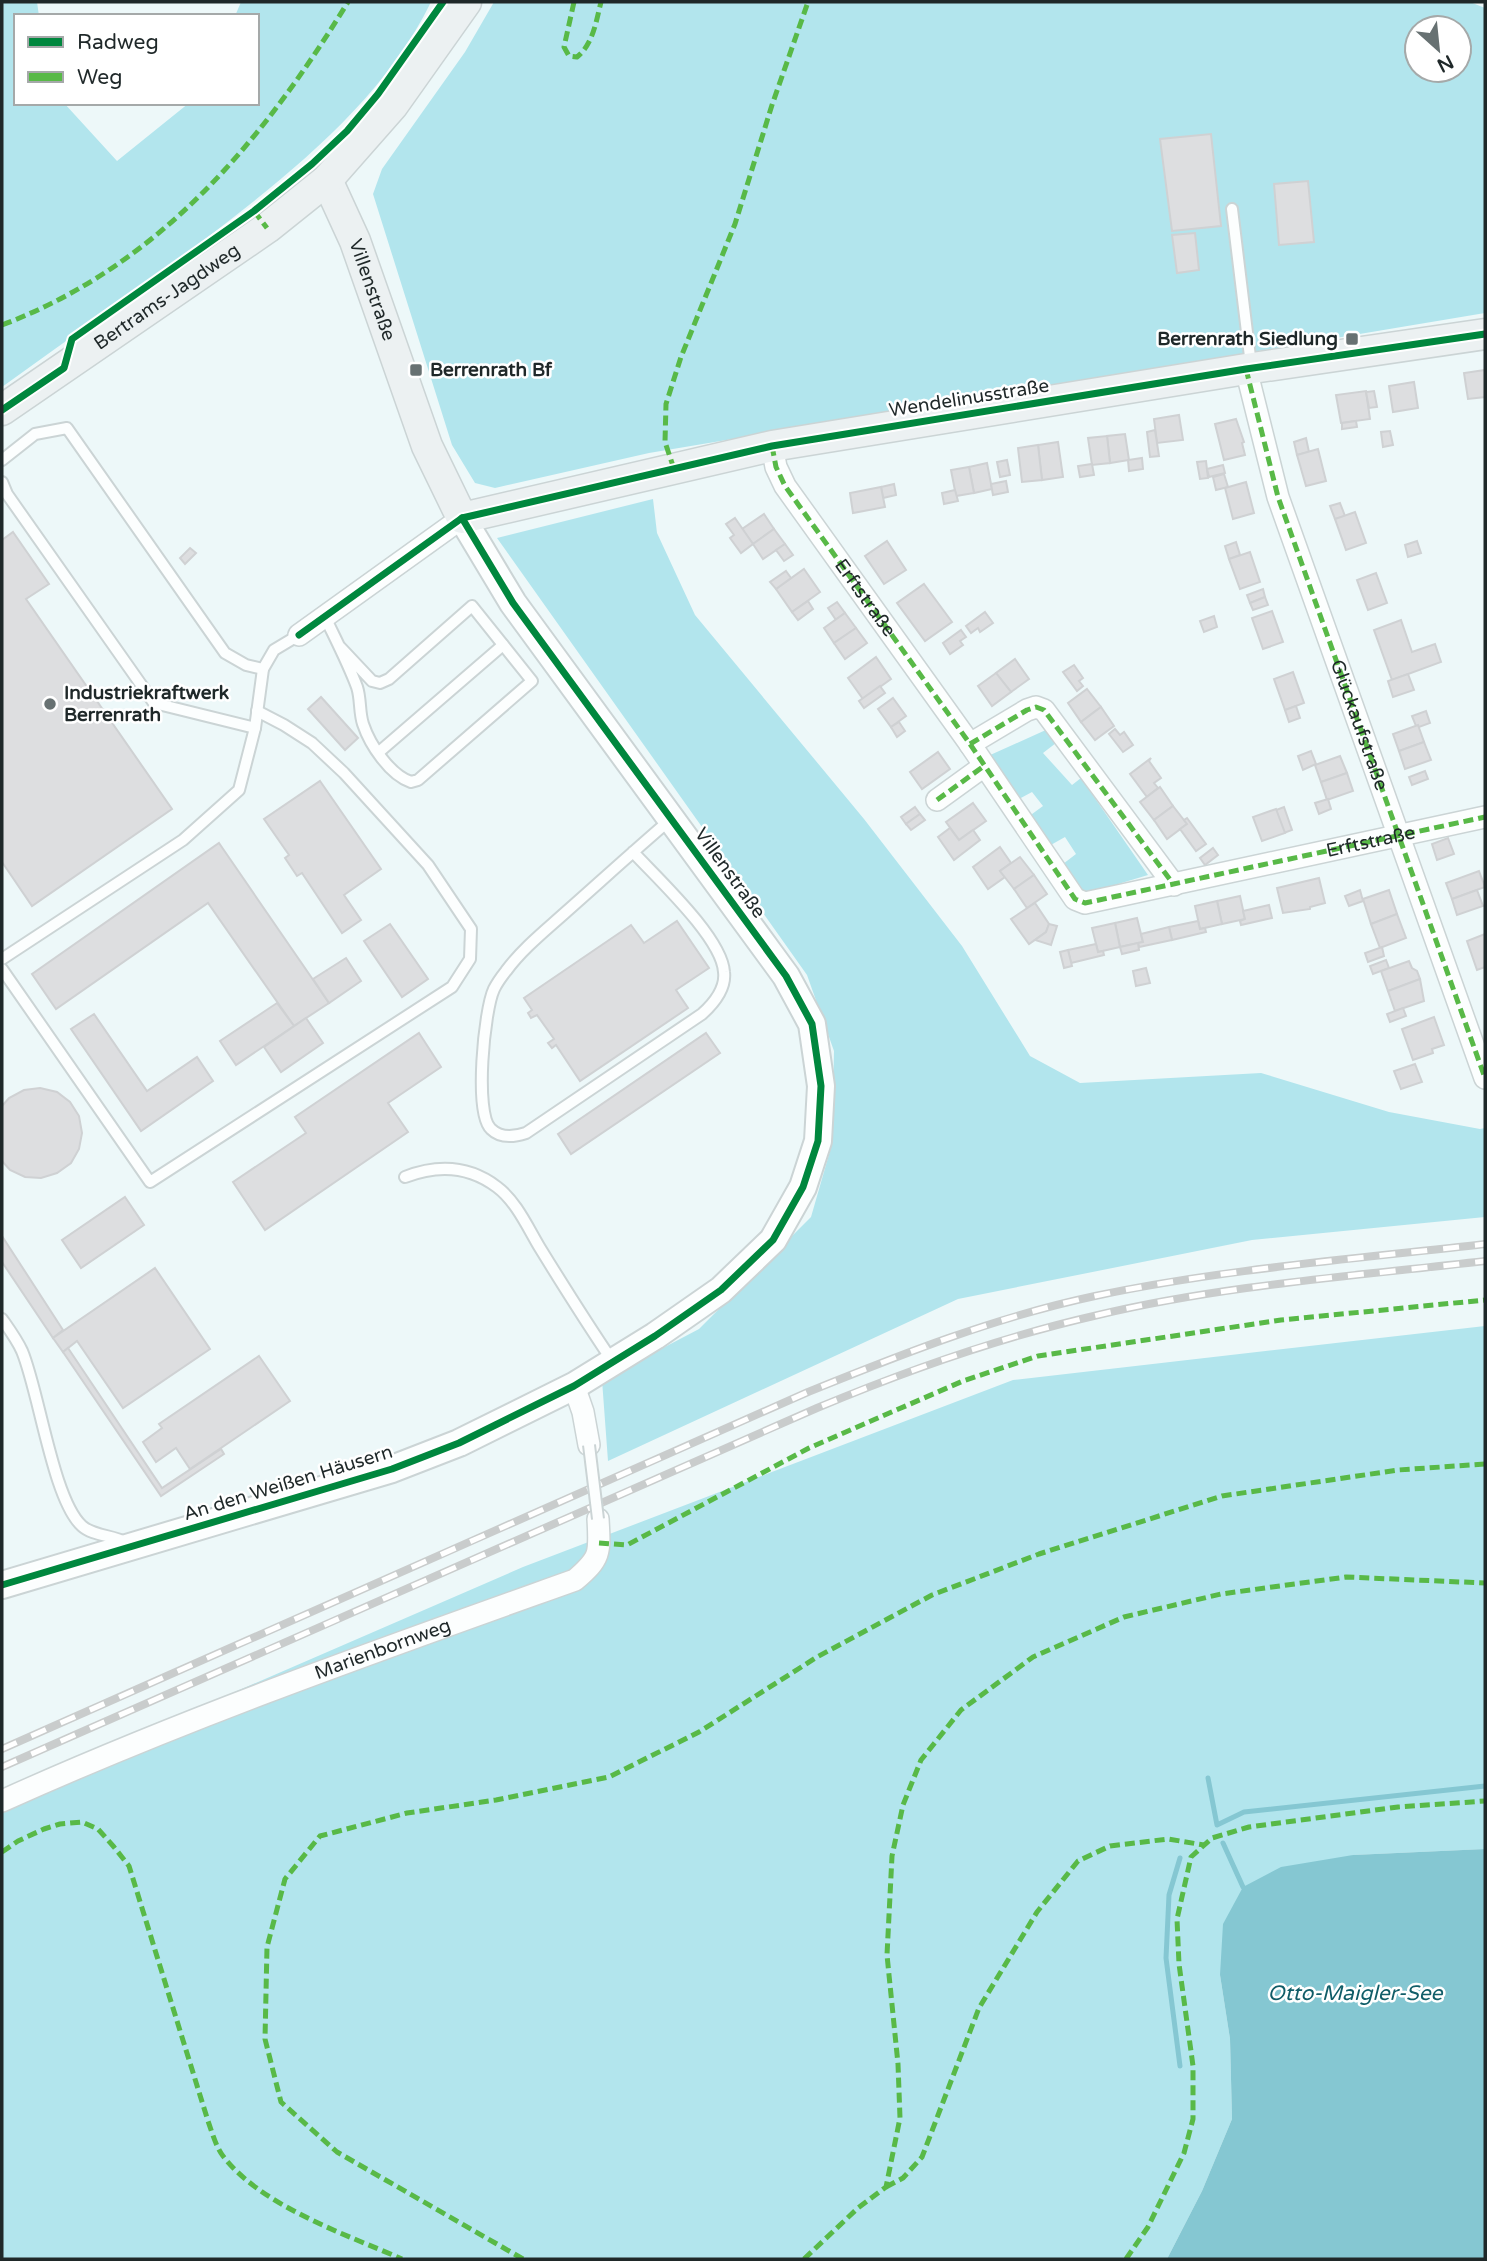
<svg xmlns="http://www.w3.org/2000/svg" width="1487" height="2261" font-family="'Varela Round',sans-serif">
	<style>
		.green { fill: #b2e5ed; fill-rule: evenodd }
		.water { fill: #85c7d2 }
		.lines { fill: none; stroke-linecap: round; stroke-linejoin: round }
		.stream { stroke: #85c7d2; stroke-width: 5 }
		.building { fill: #dddee0; stroke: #cfd1d3; stroke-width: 2 }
		.service-casing { stroke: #cbd4d5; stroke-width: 14 }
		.minor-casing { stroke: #cbd4d5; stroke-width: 24 }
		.tertiary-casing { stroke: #cbd4d5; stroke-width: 30 }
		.secondary-casing { stroke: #cbd4d5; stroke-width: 33 }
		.service { stroke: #fcfefe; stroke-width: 10 }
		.minor { stroke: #fcfefe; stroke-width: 21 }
		.tertiary { stroke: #fcfefe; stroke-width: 26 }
		.secondary { stroke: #ecf1f2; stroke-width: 30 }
		.rail-casing { stroke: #c9cccc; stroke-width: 8 }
		.rail { stroke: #fff; stroke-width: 5; stroke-dasharray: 16; stroke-linecap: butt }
		.service-bridge-casing { stroke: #cbd4d5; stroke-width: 14; stroke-linecap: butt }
		.service-bridge { stroke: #fcfefe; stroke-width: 10 }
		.quiet { stroke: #58b947; stroke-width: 5; stroke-dasharray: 10 5; stroke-linecap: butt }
		.cycleway-casing { stroke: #fff; stroke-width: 11 }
		.cycleway { stroke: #00873e; stroke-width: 7 }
		.poi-dot { fill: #677172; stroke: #fff; stroke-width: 2.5 }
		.labels { text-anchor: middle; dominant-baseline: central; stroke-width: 5; stroke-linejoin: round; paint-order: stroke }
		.street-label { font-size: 19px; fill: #1f2829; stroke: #fff }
		.poi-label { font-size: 19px; font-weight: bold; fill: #1f2829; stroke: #fff; text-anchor: start }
		.water-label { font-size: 21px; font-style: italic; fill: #105d68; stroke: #fff }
	</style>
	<rect width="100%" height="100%" fill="#edf8f9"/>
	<g class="green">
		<path d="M2,2H37L39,16H16V103H64L117,161L189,103H257V16H235L241,2H431C387,92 308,159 230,220C156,278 78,332 2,387Z"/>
		<path d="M494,2H1470L1485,8V313L649,453L495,488L475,483L452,445L373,194L382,169L465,52ZM1417,28H1459V70H1417Z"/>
		<path d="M653,499L657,533L695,615L864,819L962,946L1030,1056L1080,1083L1261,1073L1389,1112L1480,1129L1485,1128V1217L1252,1240L958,1299L608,1461L602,1380L699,1329L811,1217L832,1144L834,1051L807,975L497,538Z"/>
		<path d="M1048,729L1056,743L1043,753L1072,785L1081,778L1148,875L1085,894L1063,864L1076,854L1065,837L1049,846L1028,817L1043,806L1032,792L1019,799L988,756Z"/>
		<path d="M1485,1326V1849L1353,1855L1220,1975L1230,2039L1232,2119L1202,2191L1167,2259H2V1793L523,1567L1013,1380Z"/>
	</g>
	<path class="water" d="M1485,1849V2259H1167L1202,2191L1232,2119L1230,2039L1220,1975L1223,1924L1243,1887L1281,1867L1353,1855Z"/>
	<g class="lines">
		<g class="stream">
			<path d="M1208,1778L1217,1825L1244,1812L1485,1786"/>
			<path d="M1223,1843L1243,1887"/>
			<path d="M1180,2066L1166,1958L1169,1895L1180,1858"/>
		</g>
	</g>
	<g class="building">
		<path d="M1211,134L1221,226L1172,231L1160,139Z"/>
		<path d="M1308,181L1314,242L1279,245L1274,184Z"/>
		<path d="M1195,233L1199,270L1177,273L1172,235Z"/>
		<path d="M1485,370V397L1468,399L1464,373Z"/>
		<path d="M1414,382L1418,408L1393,412L1389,386Z"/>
		<path d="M1366,391L1370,419L1341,423L1336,395Z"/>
		<path d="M1374,391L1377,407L1369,408L1366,392Z"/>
		<path d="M1179,415L1183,440L1157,443L1154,419Z"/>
		<path d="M1236,419L1244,442L1242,443L1245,455L1224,460L1215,424Z"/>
		<path d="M1356,421L1357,427L1342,429V423Z"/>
		<path d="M1155,430L1159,456L1150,457L1147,432Z"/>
		<path d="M1390,431L1393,445L1383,447L1381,432Z"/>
		<path d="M1125,434L1129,460L1110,463L1107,436Z"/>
		<path d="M1107,436L1110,463L1092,465L1088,438Z"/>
		<path d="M1306,438L1309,452L1297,455L1294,442Z"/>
		<path d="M1058,442L1063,477L1042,480L1038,445Z"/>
		<path d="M1038,445L1042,480L1022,482L1018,448Z"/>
		<path d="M1318,449L1326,481L1306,486L1297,455Z"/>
		<path d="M1142,458L1143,469L1129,471L1128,460Z"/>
		<path d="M1007,460L1010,475L1000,477L997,462Z"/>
		<path d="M1206,461L1208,478L1200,479L1197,462Z"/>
		<path d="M987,463L992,489L974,493L969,467Z"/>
		<path d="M1092,464L1094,475L1080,477L1078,466Z"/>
		<path d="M1223,465L1225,473L1209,477L1207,469Z"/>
		<path d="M969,467L974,493L956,496L951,470Z"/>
		<path d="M1224,474L1228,487L1216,490L1213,477Z"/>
		<path d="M1006,481L1008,492L993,495L991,484Z"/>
		<path d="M1246,482L1254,513L1233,519L1225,488Z"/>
		<path d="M894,484L896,495L883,498L881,487Z"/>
		<path d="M881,487L885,507L853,513L850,493Z"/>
		<path d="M955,490L958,501L944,504L942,493Z"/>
		<path d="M1340,503L1345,516L1335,519L1330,506Z"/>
		<path d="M1355,512L1366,543L1346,550L1335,519Z"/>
		<path d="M764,514L774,529L753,544L742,529Z"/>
		<path d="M735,518L753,544L741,553L730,538L734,535L726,524Z"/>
		<path d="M774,529L785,544L763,559L753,544Z"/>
		<path d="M13,532L49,584L26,599L172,809L32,906L2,862V540Z"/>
		<path d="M887,541L906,570L884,584L865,556Z"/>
		<path d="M1417,541L1421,553L1408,557L1405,545Z"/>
		<path d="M1236,542L1240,555L1229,559L1225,546Z"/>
		<path d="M785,544L793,555L784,561L776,550Z"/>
		<path d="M190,548L196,553L185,564L180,558Z"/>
		<path d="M1250,552L1260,582L1240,589L1229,559Z"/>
		<path d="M804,569L820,592L792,612L776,589Z"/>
		<path d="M786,571L791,578L776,589L770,582Z"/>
		<path d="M1376,573L1387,603L1368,610L1357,580Z"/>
		<path d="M924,584L952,622L925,641L897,603Z"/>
		<path d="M1263,589L1265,597L1250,603L1247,595Z"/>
		<path d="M1265,597L1268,605L1253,610L1250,603Z"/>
		<path d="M808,601L813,609L798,620L792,612Z"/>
		<path d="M837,602L845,613L836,620L828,608Z"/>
		<path d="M1272,611L1283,642L1263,649L1252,618Z"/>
		<path d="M985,612L993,623L980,632L978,628L971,633L966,626Z"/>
		<path d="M845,613L856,628L834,643L824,628Z"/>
		<path d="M1214,616L1217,627L1204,632L1200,621Z"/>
		<path d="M1401,620L1412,652L1435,644L1441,662L1392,680L1374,630Z"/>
		<path d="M856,628L867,643L845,659L834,643Z"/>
		<path d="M961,630L966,637L960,641L963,645L950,654L943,643Z"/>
		<path d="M876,657L891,679L863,699L848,678Z"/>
		<path d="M1015,659L1029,679L1011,692L996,673Z"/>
		<path d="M1074,665L1083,678L1079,681L1083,686L1077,691L1063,672Z"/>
		<path d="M1293,672L1304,703L1285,710L1274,679Z"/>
		<path d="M996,673L1011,692L992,706L978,686Z"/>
		<path d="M1408,674L1414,690L1393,697L1388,681Z"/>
		<path d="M880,686L885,693L864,708L859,701Z"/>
		<path d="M1087,689L1101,707L1081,722L1068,703Z"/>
		<path d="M321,697L358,738L345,750L308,709Z"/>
		<path d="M893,698L906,716L891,727L878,709Z"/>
		<path d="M1296,706L1300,718L1289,722L1285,710Z"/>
		<path d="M1101,707L1114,726L1095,740L1081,722Z"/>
		<path d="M1426,711L1430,723L1419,727L1416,726L1412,716Z"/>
		<path d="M899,722L905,731L897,737L891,727Z"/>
		<path d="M1418,725L1424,742L1399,751L1393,734Z"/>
		<path d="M1115,729L1120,735L1124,732L1133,745L1123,752L1109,734Z"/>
		<path d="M1424,742L1431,760L1405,769L1399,751Z"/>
		<path d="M1311,751L1316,764L1303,770L1298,756Z"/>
		<path d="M938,752L950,769L922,789L910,772Z"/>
		<path d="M1340,756L1347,773L1321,782L1315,765Z"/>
		<path d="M1151,758L1149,761L1161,778L1154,783L1158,788L1147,797L1130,774Z"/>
		<path d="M1425,771L1428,779L1412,785L1409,777Z"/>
		<path d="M1347,773L1353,791L1327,800L1321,782Z"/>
		<path d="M320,781L381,869L344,895L361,920L342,933L302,873L297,876L285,858L289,855L264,819Z"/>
		<path d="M1160,787L1173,806L1154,820L1140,802Z"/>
		<path d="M1328,799L1331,809L1319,814L1315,803Z"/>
		<path d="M973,803L986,821L959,840L946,822Z"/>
		<path d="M1173,806L1187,824L1167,839L1154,820Z"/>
		<path d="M915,807L920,814L906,824L901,817Z"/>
		<path d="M1284,807L1292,830L1284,833L1276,810Z"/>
		<path d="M1276,809L1285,833L1262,841L1253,817Z"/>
		<path d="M920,814L925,820L911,830L906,824Z"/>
		<path d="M1187,818L1206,844L1196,851L1180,829L1187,824L1184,820Z"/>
		<path d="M950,828L959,840L973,830L980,840L954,860L938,837Z"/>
		<path d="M1448,838L1454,854L1437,860L1432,844Z"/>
		<path d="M219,843L329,1003L294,1026L208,903L56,1009L32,974Z"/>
		<path d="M1000,847L1011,863L1000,871L1005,877L988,889L973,867Z"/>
		<path d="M1213,848L1218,855L1205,865L1200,858Z"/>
		<path d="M1020,857L1034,875L1014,889L1000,871Z"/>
		<path d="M1479,871L1485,887L1452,899L1446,883Z"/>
		<path d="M1034,875L1047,894L1027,908L1014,889Z"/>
		<path d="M1319,878L1325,903L1310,907V909L1283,913L1277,888Z"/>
		<path d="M1360,890L1363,901L1349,906L1345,896Z"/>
		<path d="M1389,890L1397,914L1371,924L1363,899Z"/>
		<path d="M1477,890L1483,906L1457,915L1452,899Z"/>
		<path d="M1240,896L1245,919L1222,924L1217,901Z"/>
		<path d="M1217,901L1222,924L1200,929L1195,906Z"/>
		<path d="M1035,903L1049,924L1046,932L1029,944L1011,919Z"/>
		<path d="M1269,905L1272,918L1241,925L1240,921L1245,919L1243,911Z"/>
		<path d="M1397,914L1406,938L1380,948L1371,924Z"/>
		<path d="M1137,918L1143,942L1120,947L1115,923Z"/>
		<path d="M677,921L709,968L676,990L688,1008L580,1081L556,1045L552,1048L548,1043L554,1039L537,1015L531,1018L528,1013L532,1010L524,998L631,925L644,943Z"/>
		<path d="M1198,921L1200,929L1205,928L1206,932L1172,940L1169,927Z"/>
		<path d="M1115,923L1120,947L1098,952L1092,928Z"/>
		<path d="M390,924L428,979L402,997L364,941Z"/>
		<path d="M1049,924L1057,926L1051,945L1035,940L1046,932Z"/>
		<path d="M1169,927L1172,940L1139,947L1138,943L1143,942L1141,934Z"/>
		<path d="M1485,934V967L1477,970L1467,941Z"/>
		<path d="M1138,943L1139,950L1122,954L1120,947Z"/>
		<path d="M1096,944L1098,952L1103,951L1104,955L1071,963L1068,950Z"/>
		<path d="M1382,947L1384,956L1368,962L1365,953Z"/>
		<path d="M1068,950L1072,966L1064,968L1060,952Z"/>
		<path d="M346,958L361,981L329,1003L313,979Z"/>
		<path d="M1386,960L1389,968L1373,974L1370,966Z"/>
		<path d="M1409,961L1412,968L1417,971L1420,979L1388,991L1381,971Z"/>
		<path d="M1146,968L1150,983L1136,986L1133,971Z"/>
		<path d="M1420,979L1424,1001L1395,1011L1388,991Z"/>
		<path d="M277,1003L294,1026L236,1065L220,1041Z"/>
		<path d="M1403,1008L1406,1016L1390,1022L1387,1014Z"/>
		<path d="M94,1014L147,1091L197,1057L213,1081L141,1131L71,1029Z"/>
		<path d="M1434,1017L1444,1045L1432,1049L1433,1053L1413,1060L1402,1029Z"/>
		<path d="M306,1018L323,1043L281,1072L264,1047Z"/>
		<path d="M419,1033L441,1067L388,1103L408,1132L265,1230L233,1182L306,1133L295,1117Z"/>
		<path d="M706,1033L720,1053L571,1154L558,1134Z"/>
		<path d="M1415,1064L1422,1082L1401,1089L1394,1071Z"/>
		<path d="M40,1088L57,1092L70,1102L79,1116L82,1133L79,1149L71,1163L57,1173L41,1178L25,1177L10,1170L2,1161V1106L9,1098L24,1090Z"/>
		<path d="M125,1197L144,1225L81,1268L62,1240Z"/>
		<path d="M2,1236L63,1330L53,1338L2,1262Z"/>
		<path d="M155,1268L210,1349L123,1408L77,1341L63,1352L53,1338Z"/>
		<path d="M68,1348L162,1488L221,1449L224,1454L161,1496L63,1352Z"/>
		<path d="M259,1356L290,1401L190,1469L176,1448L156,1462L143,1442L162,1428L159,1424Z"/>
	</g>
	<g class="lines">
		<defs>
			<g id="service">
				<path d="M1232,209L1251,365"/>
				<path d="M2,460L35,434L67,428L225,653L246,665L263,669"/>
				<path d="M2,482L7,494L154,703L255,728"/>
				<path d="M325,617C336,640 348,663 357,687C361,699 359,712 363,724C370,745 390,775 411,782L418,780L532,681L472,606L389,679L380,683L372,681L340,647"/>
				<path d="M379,752L503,645"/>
				<path d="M633,852C657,878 722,938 724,972C726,988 713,1004 702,1014L526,1133C514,1137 501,1139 491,1129C474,1114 484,1010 494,989C497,983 502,976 506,971C523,948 546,930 567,911C602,880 636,849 671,819"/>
				<path d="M2,959L183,840L239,790L255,728L263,669L274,650L299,635"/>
				<path d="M2,969L150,1182L452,987L470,959L471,929L428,865L344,773L312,743L284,725L257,711"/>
				<path d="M405,1177C436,1165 468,1165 497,1187C516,1201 528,1228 540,1248C564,1287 588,1325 613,1362"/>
				<path d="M2,1319C9,1329 17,1340 22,1351C39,1391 53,1500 82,1526C93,1536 113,1535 127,1543"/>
			</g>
			<g id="minor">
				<path d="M1246,369L1278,497L1485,1078"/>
				<path d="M772,446L776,467L785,486L970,744L1075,899L1085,903L1485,817"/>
				<path d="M299,635L462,518"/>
				<path d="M970,744L1027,710L1036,707L1044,710L1174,885"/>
				<path d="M937,800L984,766"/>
				<path d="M574,1386L583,1412L589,1445"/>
				<path id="s1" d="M2,1801C188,1717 382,1649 575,1580C601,1558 600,1553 598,1519"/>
			</g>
			<path id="tertiary" d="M2,1585L392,1469L459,1443L574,1386L655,1336L721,1290L773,1240L803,1187L818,1141L821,1086L812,1024L786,976L513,603L462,518"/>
			<g id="secondary">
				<path id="s2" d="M327,180L355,241L427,446L462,518L772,446L1246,369L1485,334"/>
				<path id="s3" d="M2,410L267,228L327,180L393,105L466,2"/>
			</g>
		</defs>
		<use href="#service" class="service-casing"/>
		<use href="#minor" class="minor-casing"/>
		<use href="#tertiary" class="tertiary-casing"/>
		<use href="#secondary" class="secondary-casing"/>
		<use href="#service" class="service"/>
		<use href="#minor" class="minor"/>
		<use href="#tertiary" class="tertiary"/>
		<use href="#secondary" class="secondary"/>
		<defs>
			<g id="rail">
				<path d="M2,1749L808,1392C902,1354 996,1317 1095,1296C1223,1269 1355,1259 1485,1244"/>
				<path d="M2,1767L817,1408C908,1370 1001,1337 1098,1315C1224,1285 1356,1276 1485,1261"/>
			</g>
		</defs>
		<use href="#rail" class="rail-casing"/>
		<use href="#rail" class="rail"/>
		<defs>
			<path id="service-bridge" d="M589,1445L598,1519"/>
		</defs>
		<use href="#service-bridge" class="service-bridge-casing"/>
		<use href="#service-bridge" class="service-bridge"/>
		<g class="quiet">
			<path d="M574,2L564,47L569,56L577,57C593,44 596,22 601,2"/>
			<path d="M254,211L267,228"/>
			<path d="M2,325C160,265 262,142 348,2"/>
			<path id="s4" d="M1246,369L1278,497L1485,1078"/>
			<path id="s5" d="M772,446L776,467L785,486L970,744L1075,899L1085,903L1485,817"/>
			<path d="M674,469L665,442L666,404L681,357L735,224L772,105L808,2"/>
			<path d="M970,744L1027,710L1036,707L1044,710L1174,885"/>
			<path d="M937,800L984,766"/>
			<path d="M599,1543L627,1545L809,1448L963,1381L1038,1356L1281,1320L1485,1300"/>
			<path d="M2,1852L18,1841L44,1829L60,1824L82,1822L98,1829L114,1847L129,1866L208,2121C212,2132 216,2147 223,2156C261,2206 345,2234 402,2259"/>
			<path d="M886,2187L903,2178L922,2157L979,2008L1037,1912L1078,1861L1110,1846L1168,1839L1204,1845"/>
			<path d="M523,2259L337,2152L281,2102L265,2039L267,1947L285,1879L320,1836L407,1813L496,1800L609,1777L699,1732L817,1657L932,1595L1039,1554L1222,1496L1398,1470L1485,1464"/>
			<path d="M804,2259L858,2208L886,2187L900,2118L898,2064L887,1955L892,1856L903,1805L921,1760L961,1710L1033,1657L1124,1617L1221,1594L1346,1577L1485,1583"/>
			<path d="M1126,2259L1148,2227L1184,2153L1193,2119V2066L1179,1964L1177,1919L1191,1857L1212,1838L1249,1827L1398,1807L1485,1801"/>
		</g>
		<defs>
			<g id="cycleway">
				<path d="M2,410L64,368L72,339L254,211L312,164L347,131L378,94L443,2"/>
				<path d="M299,635L462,518L772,446L1246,369L1485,334"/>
				<path d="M2,1585L392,1469L459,1443L574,1386L655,1336L721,1290L773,1240L803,1187L818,1141L821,1086L812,1024L786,976L513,603L462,518"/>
			</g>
		</defs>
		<use href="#cycleway" class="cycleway-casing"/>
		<use href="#cycleway" class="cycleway"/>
	</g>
	<g class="poi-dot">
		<rect x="1345" y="332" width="14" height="14" rx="3.5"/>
		<rect x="409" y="363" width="14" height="14" rx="3.5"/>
		<circle cx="50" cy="704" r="7"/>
	</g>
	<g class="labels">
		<g class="street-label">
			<text stroke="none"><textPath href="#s2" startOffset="119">Villenstraße</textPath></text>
			<text stroke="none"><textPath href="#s3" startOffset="200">Bertrams-Jagdweg</textPath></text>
			<text transform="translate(969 398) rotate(-9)">Wendelinusstraße</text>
			<text stroke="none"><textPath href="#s5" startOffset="180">Erftstraße</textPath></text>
			<text stroke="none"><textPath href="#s4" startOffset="374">Glückaufstraße</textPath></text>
			<text stroke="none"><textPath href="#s5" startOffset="850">Erftstraße</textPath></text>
			<text transform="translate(730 873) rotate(54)">Villenstraße</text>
			<text transform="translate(288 1483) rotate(-17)">An den Weißen Häusern</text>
			<text stroke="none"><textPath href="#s1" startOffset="410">Marienbornweg</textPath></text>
		</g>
		<g class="poi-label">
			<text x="1338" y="339" text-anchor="end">Berrenrath Siedlung</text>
			<text x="430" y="370">Berrenrath Bf</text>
			<text x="64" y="693">Industriekraftwerk<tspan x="64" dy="22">Berrenrath</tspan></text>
		</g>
		<g class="water-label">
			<text x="1355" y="1993">Otto-Maigler-See</text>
		</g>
	</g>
	<rect width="1487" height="2261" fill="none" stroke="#1f2829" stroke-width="7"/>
	<rect x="14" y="14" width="245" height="91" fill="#ffffff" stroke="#a5a9a9" stroke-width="2"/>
	<rect x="28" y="37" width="35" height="10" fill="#00873e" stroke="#a5a9a9" stroke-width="2"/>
	<text x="77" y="49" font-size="21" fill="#1f2829">Radweg</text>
	<rect x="28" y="72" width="35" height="10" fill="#58b947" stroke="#a5a9a9" stroke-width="2"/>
	<text x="77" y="84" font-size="21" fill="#1f2829">Weg</text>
	<g transform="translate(1438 49) rotate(153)"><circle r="33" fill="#ffffff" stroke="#a5a9a9" stroke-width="2"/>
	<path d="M0-5L12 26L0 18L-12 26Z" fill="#677172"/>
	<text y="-10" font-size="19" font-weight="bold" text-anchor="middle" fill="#1f2829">N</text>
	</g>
</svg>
